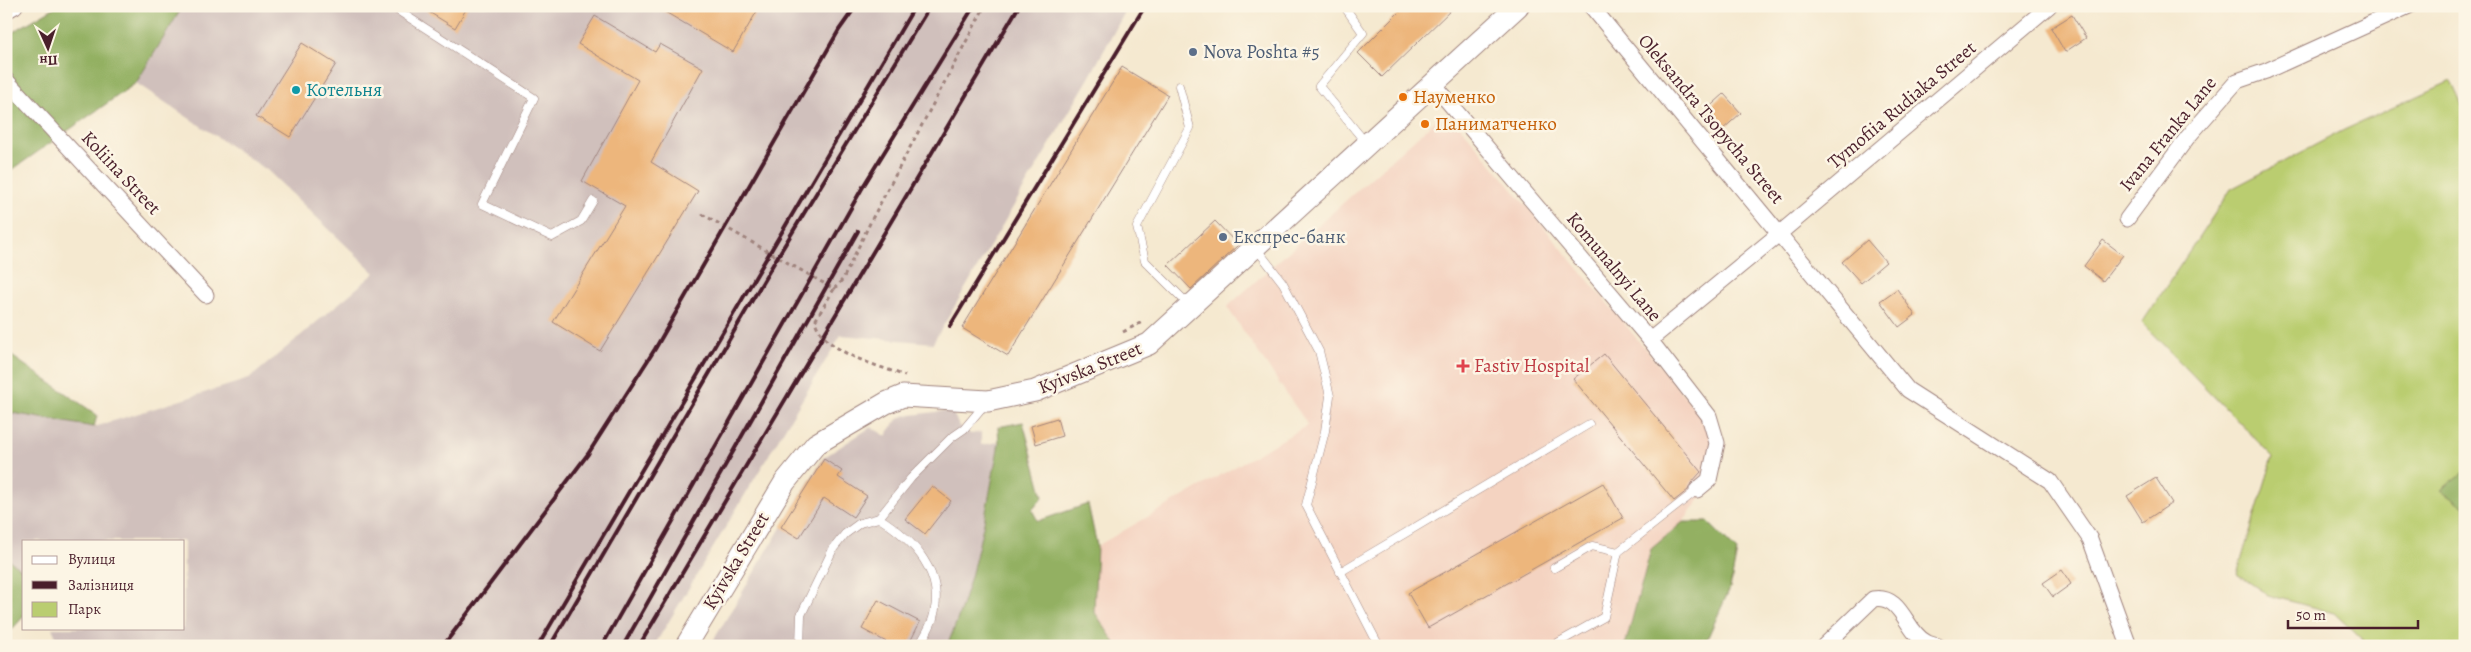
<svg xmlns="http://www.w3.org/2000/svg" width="2471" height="652" font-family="Alegreya,serif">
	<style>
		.built { fill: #f4d3c1 }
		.industrial { fill: #d0c0bc }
		.green { fill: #bacd70; stroke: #82764e }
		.forest { fill: #93b062; stroke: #6e6846 }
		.building { fill: #edb67c }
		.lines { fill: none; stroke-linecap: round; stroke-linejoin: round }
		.service-casing { stroke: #a0847e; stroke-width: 9 }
		.minor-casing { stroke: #a0847e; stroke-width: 17 }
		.secondary-casing { stroke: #a0847e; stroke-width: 23 }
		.path { stroke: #a0847e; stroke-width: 3; stroke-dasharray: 4 4; stroke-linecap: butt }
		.service { stroke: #fff; stroke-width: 8 }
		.minor { stroke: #fff; stroke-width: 15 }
		.secondary { stroke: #fff; stroke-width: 21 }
		.rail { stroke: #4a1f2b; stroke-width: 4 }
		.service-dot { fill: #5c6f8a; stroke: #fcf5e5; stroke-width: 2 }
		.culture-dot { fill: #0f9aa8; stroke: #fcf5e5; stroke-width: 2 }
		.food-dot { fill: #e8710a; stroke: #fcf5e5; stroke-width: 2 }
		.health-dot { fill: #e0444e; stroke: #fcf5e5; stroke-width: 2 }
		.labels { text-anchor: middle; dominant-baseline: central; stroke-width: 5; stroke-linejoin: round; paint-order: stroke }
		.service-label { font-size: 19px; fill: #4e5e75; stroke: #fcf5e5; text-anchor: start }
		.culture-label { font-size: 19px; fill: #0d838f; stroke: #fcf5e5; text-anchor: start }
		.food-label { font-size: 19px; fill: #c56008; stroke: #fcf5e5; text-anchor: start }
		.street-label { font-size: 19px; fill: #4a1f2b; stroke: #fcf5e5 }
		.health-label { font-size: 19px; fill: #be3a42; stroke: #fcf5e5; text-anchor: start }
	</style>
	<rect width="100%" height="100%" fill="#fcf5e5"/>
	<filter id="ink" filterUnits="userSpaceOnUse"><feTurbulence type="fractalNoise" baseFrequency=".02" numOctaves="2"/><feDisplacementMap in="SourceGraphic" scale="10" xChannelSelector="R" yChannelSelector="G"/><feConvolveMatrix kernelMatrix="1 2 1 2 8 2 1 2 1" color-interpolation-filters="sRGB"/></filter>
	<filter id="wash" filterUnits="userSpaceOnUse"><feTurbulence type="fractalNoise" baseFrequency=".0096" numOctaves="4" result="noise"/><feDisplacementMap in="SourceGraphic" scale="20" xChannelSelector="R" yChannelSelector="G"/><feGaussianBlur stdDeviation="1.12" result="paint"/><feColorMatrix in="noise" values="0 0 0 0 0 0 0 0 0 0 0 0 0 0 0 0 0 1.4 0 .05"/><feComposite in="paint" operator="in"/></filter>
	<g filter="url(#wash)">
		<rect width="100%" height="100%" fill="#f5e9d0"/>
		<path class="built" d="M1437,119L1455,120L1725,445L1711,484L1683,522L1651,549L1626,642L1623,646H1117L1094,611L1097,546L1308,425L1227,307Z"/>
		<g class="industrial">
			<path d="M183,6H1128L1089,78L933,343L841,335L654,646H60L52,628H184V541H24V571L6,558V412L94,427L249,379L375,273L267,170L136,83Z"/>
			<path d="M943,411L953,413L959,426L971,434L981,432V445L999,442L979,545L963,609L947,646H710L823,458L871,427L886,436L895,422L903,416Z"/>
		</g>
		<path class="green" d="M2451,81L2465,112V646H2369L2334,613L2268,595L2237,574L2273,457L2142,323L2231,189L2344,130Z"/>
		<g class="forest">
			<path d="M57,6H183L136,83L6,174V36Z"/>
			<path d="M6,352L97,415L94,427L6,412Z"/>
			<path d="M1023,422L1043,497L1032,510L1038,521L1088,504L1097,546L1094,611L1117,646H947C975,581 986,512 999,443L998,427Z"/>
			<path d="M2465,471V507L2441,490Z"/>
			<path d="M1683,522H1708L1737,551L1730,588L1704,646H1623L1626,642L1651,549Z"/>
			<path d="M6,558L24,571V616L6,636Z"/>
		</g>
		<g id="blocks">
			<g class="building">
				<path d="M419,6H468L455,28Z"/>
				<path d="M655,6H760L733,52Z"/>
				<path d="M1405,6H1455L1382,77L1358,53Z"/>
				<path d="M2072,15L2086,38L2065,52L2051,28Z"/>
				<path d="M595,16L655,52L660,44L703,68L651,162L698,191L600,351L553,322L625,206L582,181L638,80L578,44Z"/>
				<path d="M302,43L336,64L290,137L256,116Z"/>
				<path d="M1122,67L1168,95L1008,356L962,328Z"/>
				<path d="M1724,94L1741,113L1721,131L1704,112Z"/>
				<path d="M1215,221L1238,245L1191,289L1168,265Z"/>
				<path d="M1867,240L1886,262L1861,283L1842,262Z"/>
				<path d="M2103,240L2123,255L2103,281L2084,266Z"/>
				<path d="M1897,289L1915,315L1899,327L1880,301Z"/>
				<path d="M1604,354L1701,472L1691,483L1688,490L1674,501L1573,379Z"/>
				<path d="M1057,418L1062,436L1036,444L1031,426Z"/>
				<path d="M824,459L842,471L838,477L867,496L853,517L824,498L799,538L781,527Z"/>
				<path d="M2156,478L2172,503L2143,522L2127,496Z"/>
				<path d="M1603,483L1623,518L1428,628L1408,593Z"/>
				<path d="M932,486L951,501L925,534L905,519Z"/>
				<path d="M2062,570L2071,584L2053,597L2043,583Z"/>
				<path d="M878,600L920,622L908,646H894L862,629Z"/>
			</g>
		</g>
	</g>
	<g filter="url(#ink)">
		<use href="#blocks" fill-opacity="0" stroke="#a0847e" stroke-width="1"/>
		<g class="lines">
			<defs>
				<g id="service">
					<path d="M391,6L534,98L482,204L552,237L581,221L593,201"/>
					<path d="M1344,6L1363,33L1319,86L1366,143"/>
					<path d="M1179,86L1190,128L1137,227L1145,261L1189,305"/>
					<path d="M1256,248L1283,283L1319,351L1330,396L1325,431L1306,505L1379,646"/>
					<path d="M879,518C913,539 946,574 933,618C930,628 924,637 919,646"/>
					<path d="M1554,568L1592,546L1618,552"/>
					<path d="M1340,572L1589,424"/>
					<path d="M800,646L801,615L833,549L845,534L860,523L879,518L911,478L951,438L964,429L985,404"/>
					<path d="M1552,646L1604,617L1618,552L1697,490"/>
				</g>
				<g id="minor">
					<path d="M1591,6L1908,390L2050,481L2090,539L2129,646"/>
					<path d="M6,11L15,6"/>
					<path d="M6,80L206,295"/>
					<path d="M1433,84L1650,340L1709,416L1717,443L1709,480L1697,490"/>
					<path d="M2127,219L2187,138L2237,81L2266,71L2409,6"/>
					<path d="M1650,340L1780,233L2049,6"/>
					<path d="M1824,646L1873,599C1903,594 1905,632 1926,642C1929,644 1934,645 1938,646"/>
				</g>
				<path id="secondary" d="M686,646L785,482L816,444L886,403L903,396L988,401L1035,391L1149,344L1518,6"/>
			</defs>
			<use href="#service" class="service-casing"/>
			<use href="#minor" class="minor-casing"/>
			<use href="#secondary" class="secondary-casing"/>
			<g class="path">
				<path d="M702,214L834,289L815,321C825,354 876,364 905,376"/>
				<path d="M834,289L843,279L872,219L985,6"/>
				<path d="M1123,332L1144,321"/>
			</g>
			<use href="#service" class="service"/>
			<use href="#minor" class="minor"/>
			<use href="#secondary" class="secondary"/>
			<g class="rail">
				<path d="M950,326L1145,6"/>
				<path d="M443,646L588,454L655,349L839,30L856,6"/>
				<path d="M538,646L915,6"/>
				<path d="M550,646L778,256L930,6"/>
				<path d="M602,646L864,185L974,6"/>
				<path d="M623,646L858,231"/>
				<path d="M639,646L1019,6"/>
			</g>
		</g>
	</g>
	<g class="service-dot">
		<circle cx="1193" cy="52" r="5"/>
		<circle cx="1223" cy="237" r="5"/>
	</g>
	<circle class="culture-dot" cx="296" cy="90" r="5"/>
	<g class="food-dot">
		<circle cx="1403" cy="97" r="5"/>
		<circle cx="1425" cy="124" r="5"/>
	</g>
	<path class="health-dot" d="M1460.5 358.5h5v5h5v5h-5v5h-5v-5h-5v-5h5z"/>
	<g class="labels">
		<g class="service-label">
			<text x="1203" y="52">Nova Poshta #5</text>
			<text x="1233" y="237">Експрес-банк</text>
		</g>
		<g class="culture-label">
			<text x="306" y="90">Котельня</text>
		</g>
		<g class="food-label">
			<text x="1413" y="97">Науменко</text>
			<text x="1435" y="124">Паниматченко</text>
		</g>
		<g class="street-label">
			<text transform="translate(1902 105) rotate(-40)">Tymofiia Rudiaka Street</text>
			<text transform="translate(1711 119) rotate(50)">Oleksandra Tsopycha Street</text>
			<text transform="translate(2168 134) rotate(-51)">Ivana Franka Lane</text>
			<text transform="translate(121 173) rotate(47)">Koliina Street</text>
			<text transform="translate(1614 267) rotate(50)">Komunalnyi Lane</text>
			<text transform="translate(1090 368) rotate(-22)">Kyivska Street</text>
			<text transform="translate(736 561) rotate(-59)">Kyivska Street</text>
		</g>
		<g class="health-label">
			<text x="1474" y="366">Fastiv Hospital</text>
		</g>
	</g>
	<rect width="2471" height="652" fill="none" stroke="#fcf5e5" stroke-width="25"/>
	<rect x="22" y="540" width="162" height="90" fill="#fcf5e5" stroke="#b59f9b"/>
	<rect x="32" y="556" width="25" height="8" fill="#ffffff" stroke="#b59f9b"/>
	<text x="68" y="564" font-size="15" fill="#4a1f2b">Вулиця</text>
	<rect x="32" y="581" width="25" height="8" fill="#4a1f2b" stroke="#b59f9b"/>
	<text x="68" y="590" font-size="15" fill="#4a1f2b">Залізниця</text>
	<rect x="32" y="602" width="25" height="15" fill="#bacd70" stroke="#b59f9b"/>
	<text x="68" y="614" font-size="15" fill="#4a1f2b">Парк</text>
	<g transform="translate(48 48) rotate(177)" stroke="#fcf5e5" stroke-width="4" paint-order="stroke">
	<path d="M0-4L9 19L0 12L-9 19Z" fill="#4a1f2b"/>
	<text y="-8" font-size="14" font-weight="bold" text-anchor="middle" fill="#4a1f2b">Пн</text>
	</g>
	<path d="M2288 620v8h130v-8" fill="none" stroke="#4a1f2b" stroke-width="2.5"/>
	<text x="2296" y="620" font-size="15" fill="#4a1f2b" stroke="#fcf5e5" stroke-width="4" paint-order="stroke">50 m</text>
</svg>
